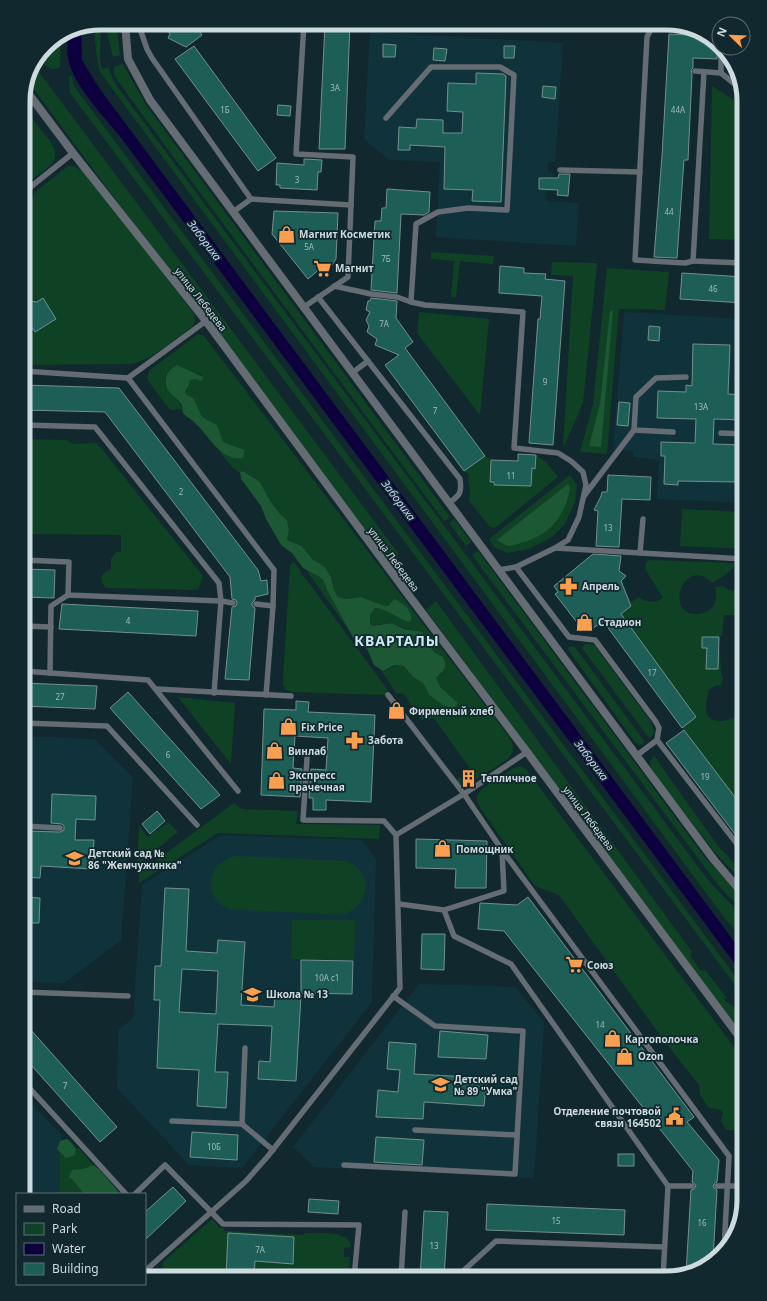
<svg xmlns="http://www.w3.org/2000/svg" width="767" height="1301" font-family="'Noto Sans',sans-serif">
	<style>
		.built { fill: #10333b }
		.green { fill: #0f4224 }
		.forest { fill: #1b5833 }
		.water { fill: #0e003e }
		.building { fill: #1d5e57; stroke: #75908c; fill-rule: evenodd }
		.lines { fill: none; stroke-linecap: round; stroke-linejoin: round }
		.service { stroke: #656c73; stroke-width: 5.5 }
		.minor { stroke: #656c73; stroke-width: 8 }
		.labels { text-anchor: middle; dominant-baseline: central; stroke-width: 3.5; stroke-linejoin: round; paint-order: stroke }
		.number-label { font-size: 8px; fill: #a1bcbd }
		.poi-label { font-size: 10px; font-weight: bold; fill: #cddbdf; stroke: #10282e; text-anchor: start }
		.street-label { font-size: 10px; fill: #cddbdf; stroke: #10282e }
		.water-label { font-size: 11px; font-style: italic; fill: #d0d5fd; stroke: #10282e }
		.district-label { font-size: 14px; font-weight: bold; letter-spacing: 1px; fill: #ceeaf2; stroke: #10282e }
		.rim { fill: none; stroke: #cddbdf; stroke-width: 5 }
	</style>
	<rect width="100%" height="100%" fill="#10282e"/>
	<g class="built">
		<path d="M370,32L563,43L555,162H548V172L554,173L553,191H547L546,201L579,203L576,246L436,237L440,162L389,160L364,139Z"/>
		<path d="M624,312L744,319V503L657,499L659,460L633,457V451L613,449Z"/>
		<path d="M23,736L94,739L133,777L121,940L64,983L23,982Z"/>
		<path d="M221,835L362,840L376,859L372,1002L242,1168L189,1165L117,1088L118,1030L133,1018L142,885Z"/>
		<path d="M419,984L515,987L544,1022L534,1178L314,1167L293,1147Z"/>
		<path d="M23,1095L61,1135L59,1194H23Z"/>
	</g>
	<g class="green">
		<path d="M101,23L100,60L102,69L108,68L116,85L705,876C717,890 729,904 744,914V939L726,920L100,72C96,56 94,40 95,24Z"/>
		<path d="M108,23H116L120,55L113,57L107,32Z"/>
		<path d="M61,36L60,67C51,73 43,64 38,57L46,46Z"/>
		<path d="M33,64L398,553V557L388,564L385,563L27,80L29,71Z"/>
		<path d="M123,64L146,105L450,517L444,521L144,117L114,75V67Z"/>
		<path d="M69,76H72L73,83L76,89L744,988V997L70,93Z"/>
		<path d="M712,86L744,106V240L709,239Z"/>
		<path d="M23,106L52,144C55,149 57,157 53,162C49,169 30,180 23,185Z"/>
		<path d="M68,166H74L87,173L194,314L195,321L192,327C175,339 150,361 131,364L26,365L23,364V334L25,336L35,332L56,319L43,298L36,303L28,301L25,305L26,309L23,311V237L28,224V206L35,192Z"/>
		<path d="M431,252L494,256L493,264L460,261L456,297H451L454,261L431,259Z"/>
		<path d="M552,262L597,263L583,403L563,448L573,276L551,275Z"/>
		<path d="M607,268L669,272L665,310L640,309H619L607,454L580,452L593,404Z"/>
		<path d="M419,312L489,319L480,415L417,333Z"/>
		<path d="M198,334L204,336L510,738L513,746V751L508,759L468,785L465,786L458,783V779L471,770L434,718L421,720L404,694L396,693L381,670L383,671C391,669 396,664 404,666L413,677L424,684L429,695L443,705L454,709L456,701L441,688L436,678L442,673L443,657L434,652L428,644L416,643L408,636L411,635L418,638L416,630C407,631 402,626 393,624C385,622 378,626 370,625V615L375,608C388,609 397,619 409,622C409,607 407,607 394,599L388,606H385L361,597L346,599L338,597L334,590L331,577L325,567L312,559L302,546L287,540L289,530L287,520L280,514L270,501L260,482L243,471L240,472L241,474L232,467L220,452L244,455L245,450L223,442L215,424L202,417L194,399L188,396L185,392L190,380L196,379L202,375C198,374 193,373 189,371C176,366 177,361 166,375C162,397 181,396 182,409L170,410L149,382L147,377L150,370Z"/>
		<path d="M23,439L67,440L74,444L97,443L203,576L198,590L106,588C98,581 101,571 111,570V559L116,552H121V535L23,534Z"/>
		<path d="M536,455L546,462L558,477L495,528L490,527L469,501L470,491L468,481L469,475L464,471L485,456L491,460L490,482H494V485L531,486L532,469L535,468Z"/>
		<path d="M570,475L577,485L575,502L565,524L552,537L529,549L508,553L494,547L489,539Z"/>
		<path d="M682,509L744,512V549L680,546Z"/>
		<path d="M454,519L471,542L466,546L449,523Z"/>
		<path d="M478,551L706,859L744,898V908L728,896L715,881L472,555Z"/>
		<path d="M650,560L733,563L735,565C731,572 719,579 712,583C684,554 662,617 699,614C713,613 719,599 715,587L723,586C730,593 735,590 744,588V615H724L722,636L713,638L714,650H720L721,672L723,679L721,685L715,686L709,690C706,701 701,721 719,721C726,722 733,717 741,716L744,718V809L684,730L683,727L696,717L621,614L632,606L630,603L638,597C647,603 655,603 663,598L645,569L646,562Z"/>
		<path d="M293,562C300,566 300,575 306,579L387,689L388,691L386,695L291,692L285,689L283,685L284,661L290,566Z"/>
		<path d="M307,571L318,575L323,580L327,590L350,632Z"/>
		<path d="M436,601L692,952L690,955L701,971L705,970L727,998L724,999L725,1001L744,1013V1029L737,1026L724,1011L426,610Z"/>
		<path d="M587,644L594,645L651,722L654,732L652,736L649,738L582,648L584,645Z"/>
		<path d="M570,646L575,647L644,741L643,744L639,745L635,742L569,651L568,649Z"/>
		<path d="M178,697L235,703L231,764Z"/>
		<path d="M654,756L718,846L744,874V882L717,855L655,775C651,768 647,763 654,756Z"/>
		<path d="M520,766L525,768L740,1055L742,1061L737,1130H726L721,1121L723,1113L721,1110L709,1108L700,1095L699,1085L665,1042L559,895L535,886L481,809C479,805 476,801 477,797C479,788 506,773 514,768Z"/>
		<path d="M234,803L242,809L298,811L296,824L380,825L379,839L218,833L139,883V873Z"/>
		<path d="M168,822L178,832L137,865L139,825L148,837Z"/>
		<path d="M236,856L346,861C375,872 370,908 341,915L229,909C201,897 207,862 236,856Z"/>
		<path d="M292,920H355L354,960L291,959Z"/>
		<path d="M79,1148L93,1165L83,1169H79L75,1181L83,1192L85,1194L64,1193L59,1194L60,1152L64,1156L76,1152V1149Z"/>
		<path d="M212,1219L220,1228H224V1231L304,1235V1233C317,1234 350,1229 351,1247L344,1248V1257H350L349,1278H164L162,1263Z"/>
	</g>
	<g class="forest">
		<path d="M613,310L601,447L589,446L600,404L610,311Z"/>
		<path d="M177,365L203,377V379L201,381L196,379L190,380L189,385L185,391L186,394L194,399L202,417L217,425L223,442L245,450L243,458C219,461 210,436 195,423C192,419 186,417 183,413C182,410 183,406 181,404C177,397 168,395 166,385C164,376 169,369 177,365Z"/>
		<path d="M243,471L260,482L270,501L280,514L287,520L289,530L287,540L302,546L312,559L325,567L331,577L334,590L338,597L346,599L361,597L385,606H388L394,599C403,603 413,610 411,621L409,622C397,619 388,609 375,608L370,615V625C378,627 385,622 393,624C397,625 401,628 405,629C411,631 416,630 422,632L424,637L422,638H418L410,634L408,636L416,643L428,644L434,652L443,657L445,662V667L443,671L436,678L441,688L458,703L454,709L443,705L429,695L424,684L413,677L404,666L395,665L383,671L374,665L367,649L360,646L356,643L327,590L323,580L320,577L312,573L303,568L292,553L281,545L266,519L261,506L241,479L240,472Z"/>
		<path d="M568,484L570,487C566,516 549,536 521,543C517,544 512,546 509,546C505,545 501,542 497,540Z"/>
		<path d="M67,1139L70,1141L76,1149L75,1155L66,1158L57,1149L60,1141Z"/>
		<path d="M93,1165L99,1169L118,1191L119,1194H85C79,1189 76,1182 69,1177L72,1170L83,1169Z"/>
	</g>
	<path class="water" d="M81,27L82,60L99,88L739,948L744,951V976L119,135C104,117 74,85 69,62C66,53 68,41 68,31L71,29Z"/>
	<g class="building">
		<path d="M162,23H194L202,35L186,47L168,38L170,34Z"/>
		<path d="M328,23H350L345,149H319L325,24L328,25Z"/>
		<path d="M669,34L710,36L718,45L717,59L693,58V68L691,70L692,74L688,160H684L677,258L654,257L662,156Z"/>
		<path d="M383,44L396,45L395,57H383Z"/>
		<path d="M194,46L276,158L258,171L175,59Z"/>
		<path d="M504,46H515L514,58H504Z"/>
		<path d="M434,48L447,49L445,61L433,60Z"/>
		<path d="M476,73L503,74L506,76L501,202L472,201L473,190L444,189L445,147L410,145V150H398L399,127L416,128L417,119L443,120V133H462L463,112L447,111L448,83L476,84Z"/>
		<path d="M543,86L556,87L555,99L542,97Z"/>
		<path d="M278,105L291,106L290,116L277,115Z"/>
		<path d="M304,159L322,160L321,172H318L317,190L280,188V185H276L277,163L304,165Z"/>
		<path d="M559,174H570L568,196L557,195L558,190L539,189V178H558Z"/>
		<path d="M387,189L430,192L429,212L424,215L401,214L397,293L371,290L375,221H381L382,208H386Z"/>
		<path d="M274,211L338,213L336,259L330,268L322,267L308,279L272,234Z"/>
		<path d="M500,266L524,268V273L546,274L545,279L565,281L553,445L529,443L538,319H540L542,296L499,293Z"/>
		<path d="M682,273L744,277V303L680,299Z"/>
		<path d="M43,298L56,319L35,332L23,314V311L26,304L29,301L37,302Z"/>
		<path d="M371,298L397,301L396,318L413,342L405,348L485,456L464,471L385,365L399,355L375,345L377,339L367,332L369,326L366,320L370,312L366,310L368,301H370Z"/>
		<path d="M649,326L660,327L659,341L648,340Z"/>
		<path d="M693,344L730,345L728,394L744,395V420L714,419L713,444L744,445V461H740L739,482L678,481V485L664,484L665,456H661V442L695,443L696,419L657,418L658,391L686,392V385L692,386Z"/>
		<path d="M23,385L119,388L258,570L261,581L267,580L268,594L255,597V600L252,603V606L255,608L249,680L225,679L232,607L236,606L237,603L236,600L232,599L230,577L105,412L23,410Z"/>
		<path d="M619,402L630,403L628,426L617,425Z"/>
		<path d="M518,454L536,455L535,469L532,468L531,486L494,485V482H490L491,460L518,461Z"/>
		<path d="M608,475L651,477L650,500L622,499L619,547L596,546L598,511L594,510L601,496L602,492H607Z"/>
		<path d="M593,554L621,556L619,571L626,576L621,581L631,606L621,614L696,717L682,728L603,621L588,632L581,623L579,625L555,594L558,592L554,586Z"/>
		<path d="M23,569L55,570L54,598L23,597Z"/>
		<path d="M62,604L198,611L196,636L59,629Z"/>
		<path d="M702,637H719L718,669H706L707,648H702Z"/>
		<path d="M23,683L97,686L95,709L23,706Z"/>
		<path d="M128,692L220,795L201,809L110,708Z"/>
		<path d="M296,701L309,702L308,712L375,715L371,802L326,800V810H313V798H309L311,769L326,770L328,738L295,736L293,768L302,769L300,797L261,795L264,709L296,710Z"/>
		<path d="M684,730L744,809V846L666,743Z"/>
		<path d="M52,794L96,796L95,820L76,819L75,840H94L92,869L41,866L40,878L23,877V831L60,832L64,830V826L62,824L51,823Z"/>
		<path d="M157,811L165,821L150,834L142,824Z"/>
		<path d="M416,839L487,841L486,888H455L456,869L416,868Z"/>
		<path d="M165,888L189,889L186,951L217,953L218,940L245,942L241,1005L274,1007L275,994L301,995L296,1081L258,1079L259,1061L270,1062L272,1026L218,1024L215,1072H228L226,1108L197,1106L199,1070L157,1068L160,1000H154L155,966H161ZM182,969L218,971L216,1014L179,1012Z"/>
		<path d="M23,897L40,898L39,923H23Z"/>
		<path d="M528,897L694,1117L687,1122L719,1160L717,1182L715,1183L713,1186L714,1188L717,1190L713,1259L700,1270L686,1273L691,1190L694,1189L696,1186L695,1184L692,1182L693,1171L504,931L478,929L480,903L517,905Z"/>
		<path d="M422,934H445L444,970L421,969Z"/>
		<path d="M301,960L353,961L352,994L301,993Z"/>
		<path d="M23,1021L117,1127L100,1142L23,1056Z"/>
		<path d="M440,1031L488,1035L486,1059L438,1057Z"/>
		<path d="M389,1042L416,1044L414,1074L487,1078L484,1106L424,1102L423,1119L376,1117L378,1090L398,1092L400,1070L387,1069Z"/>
		<path d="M192,1132L238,1135L237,1160L190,1157Z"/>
		<path d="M376,1137L424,1140L422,1165L374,1162Z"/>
		<rect x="618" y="1154" width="16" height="12"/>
		<path d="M173,1187L186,1201L145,1240V1212Z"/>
		<path d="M309,1199L339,1201L338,1214L308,1212Z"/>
		<path d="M487,1204L625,1210L624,1235L486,1230Z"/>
		<path d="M424,1211L448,1212L444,1278H420Z"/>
		<path d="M228,1233L294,1237L293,1264L255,1261L254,1278L226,1276Z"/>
	</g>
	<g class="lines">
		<g class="service">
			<path d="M138,23L147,49L152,58L251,199L233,212"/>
			<path d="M406,23L496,29L497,23"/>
			<path d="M654,23L647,37L635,260L685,263L693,261"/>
			<path d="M695,71L721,73L741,89"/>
			<path d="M704,72L693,261L744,263"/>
			<path d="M721,73V49"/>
			<path d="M386,118L431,67H500L514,75L507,210L468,208L438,212L416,224L411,302"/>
			<path d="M560,170L640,172"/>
			<path d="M23,193L73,153"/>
			<path d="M251,199L351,205"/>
			<path d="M334,286L371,294L397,297L411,302L425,305L523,312L514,448L558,453L571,461L583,472L586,485L579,517L568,540L555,548L516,567L498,570"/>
			<path d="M318,297L460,479C462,493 460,495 449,503"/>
			<path d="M304,307L348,277L353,157L296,154L304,23"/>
			<path d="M23,371L128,378L206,321"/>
			<path d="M352,373L368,361"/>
			<path d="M128,378L274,570L273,606L266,695"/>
			<path d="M634,430L673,432"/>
			<path d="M721,433L744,434"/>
			<path d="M584,496L634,430L636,397L656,378L686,377"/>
			<path d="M555,548L744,559"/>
			<path d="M640,553L643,519"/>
			<path d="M23,560L69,562L68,595L221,601L219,583L95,427L23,425"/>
			<path d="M516,567L569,637L595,640L656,722L659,728L657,740L636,756"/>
			<path d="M256,604L273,606"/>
			<path d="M23,626L51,627"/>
			<path d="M23,671L148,680L238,791"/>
			<path d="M50,673L51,606L68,595"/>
			<path d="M156,689L291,696"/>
			<path d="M214,693L221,601L233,603"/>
			<path d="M388,695L464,794L502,850L729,1156L724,1250"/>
			<path d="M23,723L107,726L197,825"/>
			<path d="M657,740L744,853"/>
			<path d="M307,758L303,820L384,821L396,835"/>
			<path d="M23,826L60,828"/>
			<path d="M399,904L444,910L454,936L511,964L668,1186L663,1278"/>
			<path d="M444,910L504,891L502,851"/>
			<path d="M23,992L128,996"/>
			<path d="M245,1048L242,1124L273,1150"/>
			<path d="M23,1081L126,1194"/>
			<path d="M172,1121L242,1124"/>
			<path d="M415,1130L517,1135"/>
			<path d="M344,1165L515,1174L523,1031L435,1026L393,996"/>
			<path d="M668,1186H692"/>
			<path d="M717,1186H744"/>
			<path d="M135,1194L165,1165L223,1224L359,1225L354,1278"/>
			<path d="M145,1271L246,1181L268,1156L400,988L396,835L464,794L527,752"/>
			<path d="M401,1278L405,1212"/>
			<path d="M462,1278V1272L496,1241L664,1247"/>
		</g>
		<g class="minor">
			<path d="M125,23L128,59L150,100L714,860L744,895"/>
			<path d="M25,89L73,153L206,321L407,593L527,752L744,1043"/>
		</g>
	</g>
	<defs>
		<symbol id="shop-bare" viewBox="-9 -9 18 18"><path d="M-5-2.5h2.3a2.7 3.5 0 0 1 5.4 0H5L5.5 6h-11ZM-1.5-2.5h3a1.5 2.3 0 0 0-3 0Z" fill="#fa9f4f" stroke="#10282e" stroke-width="2.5" paint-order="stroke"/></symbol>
		<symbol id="supermarket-bare" viewBox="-9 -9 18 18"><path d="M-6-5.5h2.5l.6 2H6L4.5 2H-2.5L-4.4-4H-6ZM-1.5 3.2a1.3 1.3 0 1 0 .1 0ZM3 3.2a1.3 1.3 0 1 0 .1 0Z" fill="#fa9f4f" stroke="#10282e" stroke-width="2.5" paint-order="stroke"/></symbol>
		<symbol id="pharmacy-bare" viewBox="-9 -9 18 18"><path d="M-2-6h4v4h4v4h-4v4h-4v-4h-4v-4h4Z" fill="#fa9f4f" stroke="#10282e" stroke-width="2.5" paint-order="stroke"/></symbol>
		<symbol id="building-bare" viewBox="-9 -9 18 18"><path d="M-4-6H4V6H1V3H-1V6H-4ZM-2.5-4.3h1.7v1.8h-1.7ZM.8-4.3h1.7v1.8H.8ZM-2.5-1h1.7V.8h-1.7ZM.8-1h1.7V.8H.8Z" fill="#fa9f4f" stroke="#10282e" stroke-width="2.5" paint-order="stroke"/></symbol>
		<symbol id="school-bare" viewBox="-9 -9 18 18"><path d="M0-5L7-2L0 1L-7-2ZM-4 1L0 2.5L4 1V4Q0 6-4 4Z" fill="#fa9f4f" stroke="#10282e" stroke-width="2.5" paint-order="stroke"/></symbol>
		<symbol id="civic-bare" viewBox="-9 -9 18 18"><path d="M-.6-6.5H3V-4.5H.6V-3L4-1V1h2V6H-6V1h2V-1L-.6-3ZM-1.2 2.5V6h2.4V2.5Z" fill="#fa9f4f" stroke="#10282e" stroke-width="2.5" paint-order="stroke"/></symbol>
	</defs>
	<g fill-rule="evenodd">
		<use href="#shop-bare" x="274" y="222" width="25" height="25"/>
		<use href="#supermarket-bare" x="310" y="256" width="25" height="25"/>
		<use href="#pharmacy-bare" x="556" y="574" width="25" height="25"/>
		<use href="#shop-bare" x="572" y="610" width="25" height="25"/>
		<use href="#shop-bare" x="384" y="698" width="25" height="25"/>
		<use href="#shop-bare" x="276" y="714" width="25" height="25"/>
		<use href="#pharmacy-bare" x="342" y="728" width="25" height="25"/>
		<use href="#shop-bare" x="262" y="738" width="25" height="25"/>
		<use href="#building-bare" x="456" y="766" width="25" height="25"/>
		<use href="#shop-bare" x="264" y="768" width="25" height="25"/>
		<use href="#shop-bare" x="430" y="836" width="25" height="25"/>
		<use href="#school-bare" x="62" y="846" width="25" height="25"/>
		<use href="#supermarket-bare" x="562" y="952" width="25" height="25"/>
		<use href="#school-bare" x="240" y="982" width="25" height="25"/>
		<use href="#shop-bare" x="600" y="1026" width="25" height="25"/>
		<use href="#shop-bare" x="612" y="1044" width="25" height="25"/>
		<use href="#school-bare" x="428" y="1072" width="25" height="25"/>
		<use href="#civic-bare" x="662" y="1104" width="25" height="25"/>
	</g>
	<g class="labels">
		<g class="number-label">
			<text x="335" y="87">3А</text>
			<text x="225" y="109">1Б</text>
			<text x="678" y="109">44А</text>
			<text x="297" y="179">3</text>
			<text x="669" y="211">44</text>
			<text x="309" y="246">5А</text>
			<text x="386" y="258">7Б</text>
			<text x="713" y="288">46</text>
			<text x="384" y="323">7А</text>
			<text x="545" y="381">9</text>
			<text x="701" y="406">13А</text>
			<text x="435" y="410">7</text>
			<text x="511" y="475">11</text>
			<text x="181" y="491">2</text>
			<text x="608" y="527">13</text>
			<text x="128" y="620">4</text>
			<text x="652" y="672">17</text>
			<text x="60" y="696">27</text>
			<text x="168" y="754">6</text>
			<text x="705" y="776">19</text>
			<text x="327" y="977">10А с1</text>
			<text x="600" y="1024">14</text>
			<text x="65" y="1085">7</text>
			<text x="214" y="1146">10Б</text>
			<text x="556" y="1220">15</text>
			<text x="702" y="1222">16</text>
			<text x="434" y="1245">13</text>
			<text x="260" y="1249">7А</text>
		</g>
		<g class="poi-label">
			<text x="299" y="234">Магнит Косметик</text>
			<text x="335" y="268">Магнит</text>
			<text x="582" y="586">Апрель</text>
			<text x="598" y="622">Стадион</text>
			<text x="409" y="711">Фирменый хлеб</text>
			<text x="301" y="727">Fix Price</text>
			<text x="368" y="740">Забота</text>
			<text x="288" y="751">Винлаб</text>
			<text x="289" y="775">Экспресс<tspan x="289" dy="12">прачечная</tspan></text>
			<text x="481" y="778">Тепличное</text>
			<text x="456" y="849">Помощник</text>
			<text x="88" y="853">Детский сад №<tspan x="88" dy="12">86 "Жемчужинка"</tspan></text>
			<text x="587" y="965">Союз</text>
			<text x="266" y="994">Школа № 13</text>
			<text x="625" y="1039">Каргополочка</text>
			<text x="638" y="1056">Ozon</text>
			<text x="454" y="1079">Детский сад<tspan x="454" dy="12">№ 89 "Умка"</tspan></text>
			<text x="661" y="1111" text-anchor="end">Отделение почтовой<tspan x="661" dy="12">связи 164502</tspan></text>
		</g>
		<g class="street-label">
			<text transform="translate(201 299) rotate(52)">улица Лебедева</text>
			<text transform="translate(394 559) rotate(53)">улица Лебедева</text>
			<text transform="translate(589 818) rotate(53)">улица Лебедева</text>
		</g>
		<g class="water-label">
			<text transform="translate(205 240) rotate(53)">Забориха</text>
			<text transform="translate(399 500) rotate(53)">Забориха</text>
			<text transform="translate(592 760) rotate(53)">Забориха</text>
		</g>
		<g class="district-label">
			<text x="397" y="640">КВАРТАЛЫ</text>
		</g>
	</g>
	<path d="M0 0H767V1301H0ZM101 30H666A71 71 0 0 1 737 101V1200A71 71 0 0 1 666 1271H101A71 71 0 0 1 30 1200V101A71 71 0 0 1 101 30Z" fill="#10282e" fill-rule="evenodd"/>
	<path class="rim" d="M101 30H666A71 71 0 0 1 737 101V1200A71 71 0 0 1 666 1271H101A71 71 0 0 1 30 1200V101A71 71 0 0 1 101 30Z"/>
	<rect x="16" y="1193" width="130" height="92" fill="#10282e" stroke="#5c7075"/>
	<rect x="24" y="1206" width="20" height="6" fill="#656c73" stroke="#5c7075"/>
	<text x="52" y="1213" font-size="12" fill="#cddbdf">Road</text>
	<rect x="24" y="1223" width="20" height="12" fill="#0f4224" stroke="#5c7075"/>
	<text x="52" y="1233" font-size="12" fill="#cddbdf">Park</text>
	<rect x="24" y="1243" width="20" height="12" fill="#0e003e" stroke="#5c7075"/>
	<text x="52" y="1253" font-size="12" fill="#cddbdf">Water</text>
	<rect x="24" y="1263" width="20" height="12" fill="#1d5e57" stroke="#5c7075"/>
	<text x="52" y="1273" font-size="12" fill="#cddbdf">Building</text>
	<g transform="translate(731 36) rotate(293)"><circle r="19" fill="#10282e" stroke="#5c7075"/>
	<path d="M0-3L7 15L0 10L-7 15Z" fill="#fa9f4f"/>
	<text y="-6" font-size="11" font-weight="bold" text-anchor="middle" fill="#cddbdf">N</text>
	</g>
</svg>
